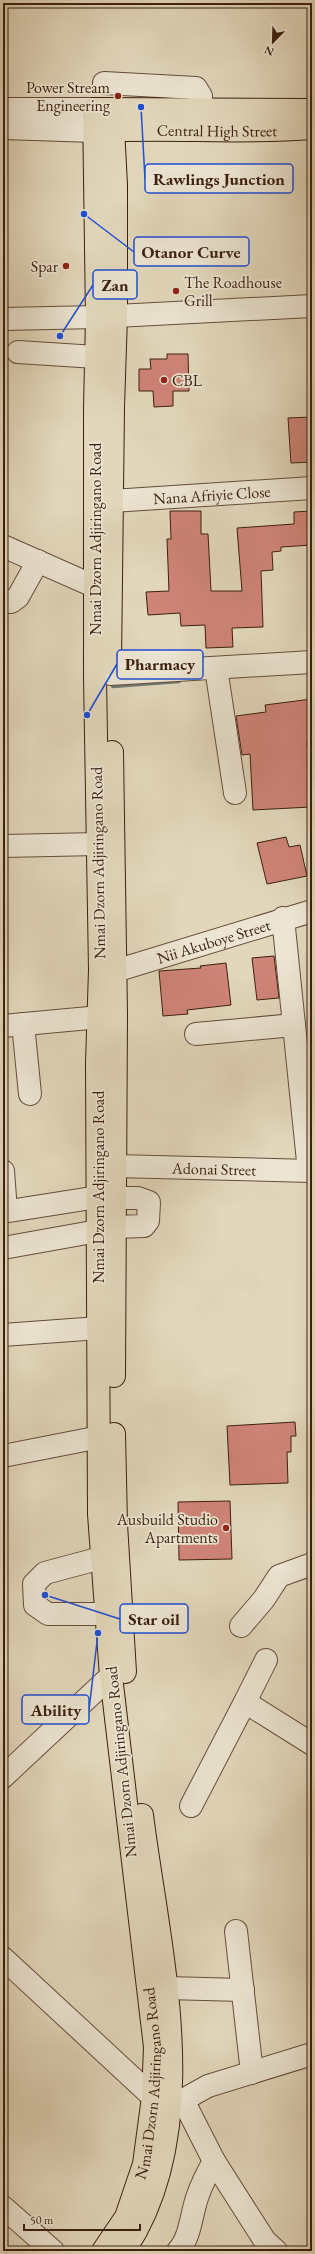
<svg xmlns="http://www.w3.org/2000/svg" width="315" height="2254" font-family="'EB Garamond',serif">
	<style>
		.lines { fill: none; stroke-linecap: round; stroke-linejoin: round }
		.stream { stroke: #717b73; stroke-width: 4.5 }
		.building { fill: #cf8478; stroke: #3c1f0f }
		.minor-casing { stroke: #664d3a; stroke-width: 24 }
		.major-casing { stroke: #3c1f0f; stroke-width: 24 }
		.minor { stroke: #ece5d3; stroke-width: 22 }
		.major { stroke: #e2d7bb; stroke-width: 22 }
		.poi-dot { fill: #8f2418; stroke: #ece5d3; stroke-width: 1.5 }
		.labels { text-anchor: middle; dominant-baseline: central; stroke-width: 3.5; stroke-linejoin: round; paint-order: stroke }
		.poi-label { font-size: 16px; fill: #3c1f0f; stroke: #ece5d3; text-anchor: end }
		.street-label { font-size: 16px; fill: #3c1f0f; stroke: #ece5d3 }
		.leader { fill: none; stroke: #1d4ed8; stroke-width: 1.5 }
		.callout-dot { fill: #1d4ed8; stroke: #ece5d3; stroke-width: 1.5 }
		.callout { fill: #ece5d3; stroke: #1d4ed8; stroke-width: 1.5 }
		.callout-label { font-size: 17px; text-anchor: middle; font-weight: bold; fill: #3c1f0f }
	</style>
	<rect width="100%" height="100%" fill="#e2d7bb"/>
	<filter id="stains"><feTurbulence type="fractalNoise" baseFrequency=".005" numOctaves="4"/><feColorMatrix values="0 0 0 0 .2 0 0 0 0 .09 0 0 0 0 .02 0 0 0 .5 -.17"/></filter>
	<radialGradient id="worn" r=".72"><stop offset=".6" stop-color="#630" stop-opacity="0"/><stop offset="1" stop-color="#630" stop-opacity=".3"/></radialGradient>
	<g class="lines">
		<path class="stream" d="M113,686L179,681"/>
	</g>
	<g class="building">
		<path d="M167,354H188L189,391H173V406L154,407L153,391H139V369H151L150,359H167Z"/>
		<path d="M312,417V462L291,463L288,418Z"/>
		<path d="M170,511H201V534H208L211,591H242L237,528L294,524V512L312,511V545L281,547V551L272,552L273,570L261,571L263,627L232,628L233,647L206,648L205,625L181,626L180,613L148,615L146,592L169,591L167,539H171Z"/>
		<path d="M312,699V742H307L311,807L253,810L250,754L242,755L236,716L266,712L265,705Z"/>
		<path d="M286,837L289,847L300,845L307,876L267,884L257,843Z"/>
		<path d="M274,956L279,998L257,1000L252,958Z"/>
		<path d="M226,963L231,1005L187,1010L188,1014L163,1016L159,971L201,968L200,966Z"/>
		<path d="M295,1422L296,1436H291V1452H287L288,1483L230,1485L227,1426Z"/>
		<path d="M230,1501L232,1559L179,1560L178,1502Z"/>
	</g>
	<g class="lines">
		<defs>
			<g id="minor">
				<path d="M104,83L196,88L201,96L202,109"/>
				<path d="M3,109H94"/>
				<path d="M3,128L94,131"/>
				<path d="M116,316L312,306"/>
				<path d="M3,319L97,317"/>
				<path d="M18,352L96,357"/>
				<path id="s1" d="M112,501L312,488"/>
				<path d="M3,546L96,587"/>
				<path d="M3,600L11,602L18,597L38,561"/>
				<path d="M216,668L235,793"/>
				<path d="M110,674L312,662"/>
				<path d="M3,846L98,844"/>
				<path d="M283,918L309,1171"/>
				<path id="s2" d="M115,971L312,911"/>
				<path d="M23,1024L30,1094"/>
				<path d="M3,1026L100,1017"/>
				<path d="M196,1034L294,1025"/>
				<path id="s3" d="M115,1166L312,1171"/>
				<path d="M3,1171L6,1211"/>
				<path d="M3,1212L98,1197"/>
				<path d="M115,1227L144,1226L148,1221L149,1202L138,1198H115"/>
				<path d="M3,1248L98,1231"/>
				<path d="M3,1335L99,1328"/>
				<path d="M3,1456L100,1437"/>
				<path d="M101,1558L45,1573L34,1584L35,1605L48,1614H105"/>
				<path d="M241,1626L264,1599L279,1576L312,1564"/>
				<path d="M245,1702L266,1660"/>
				<path d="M3,1777L111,1676"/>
				<path d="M191,1806L245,1702L312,1744"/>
				<path d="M236,1931L252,2073"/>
				<path d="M3,1958L153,2097"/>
				<path d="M166,1988L243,1990"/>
				<path d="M171,2098L183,2100L208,2086L312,2054"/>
				<path d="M183,2100L214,2161L265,2241L276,2251"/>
				<path d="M3,2207L53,2251"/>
				<path d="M178,2251C191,2237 191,2213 198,2195C202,2183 208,2172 214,2161"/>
			</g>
			<g id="major">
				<path id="s4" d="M99,131C170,127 241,134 312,128"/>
				<path d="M110,664L113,407L116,316V185L112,109"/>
				<path d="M112,752L116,1015L114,1376"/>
				<path d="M114,1434L116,1524L125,1672"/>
				<path id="s5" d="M103,2251L126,2217L144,2164L153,2097L155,2047L111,1676L99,1514L97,1063L100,970L95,677V408L97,317L94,109L312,110"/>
				<path d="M124,2251C207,2129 159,1951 142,1815"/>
			</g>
		</defs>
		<use href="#minor" class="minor-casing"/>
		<use href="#major" class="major-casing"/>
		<use href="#minor" class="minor"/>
		<use href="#major" class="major"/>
	</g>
	<g class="poi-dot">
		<circle cx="118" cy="96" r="4"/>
		<circle cx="66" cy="266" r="4"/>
		<circle cx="176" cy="291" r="4"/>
		<circle cx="164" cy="380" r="4"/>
		<circle cx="226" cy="1528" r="4"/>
	</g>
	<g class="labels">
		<g class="poi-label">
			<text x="110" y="87">Power Stream<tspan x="110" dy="18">Engineering</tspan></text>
			<text x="58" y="266">Spar</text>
			<text x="184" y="282" text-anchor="start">The Roadhouse<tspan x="184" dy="18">Grill</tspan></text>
			<text x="172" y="380" text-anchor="start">CBL</text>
			<text x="218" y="1519">Ausbuild Studio<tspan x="218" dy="18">Apartments</tspan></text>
		</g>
		<g class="street-label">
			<text stroke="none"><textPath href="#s4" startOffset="118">Central High Street</textPath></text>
			<text stroke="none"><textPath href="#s1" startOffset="100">Nana Afriyie Close</textPath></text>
			<text transform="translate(95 539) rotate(-90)">Nmai Dzorn Adjiringano Road</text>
			<text transform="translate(98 863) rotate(-91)">Nmai Dzorn Adjiringano Road</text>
			<text stroke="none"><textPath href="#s2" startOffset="103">Nii Akuboye Street</textPath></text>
			<text stroke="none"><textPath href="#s3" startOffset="99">Adonai Street</textPath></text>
			<text transform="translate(98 1187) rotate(-90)">Nmai Dzorn Adjiringano Road</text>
			<text transform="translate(121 1762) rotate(-96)">Nmai Dzorn Adjiringano Road</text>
			<text stroke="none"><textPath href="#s5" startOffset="178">Nmai Dzorn Adjiringano Road</textPath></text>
		</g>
	</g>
	<path class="leader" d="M141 107L145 179M84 214L134 252M60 336L93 285M87 715L117 664M45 1595L120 1619M98 1633L89 1710"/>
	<g class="callout-dot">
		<circle cx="141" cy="107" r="4"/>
		<circle cx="84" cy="214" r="4"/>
		<circle cx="60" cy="336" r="4"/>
		<circle cx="87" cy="715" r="4"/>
		<circle cx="45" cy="1595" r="4"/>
		<circle cx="98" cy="1633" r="4"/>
	</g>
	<g class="callout">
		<rect x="145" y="164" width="148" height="29" rx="4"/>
		<rect x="134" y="237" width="115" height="29" rx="4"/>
		<rect x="93" y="270" width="44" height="29" rx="4"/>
		<rect x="117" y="650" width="86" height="29" rx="4"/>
		<rect x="120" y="1604" width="68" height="29" rx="4"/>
		<rect x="22" y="1695" width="67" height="29" rx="4"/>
	</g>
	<g class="callout-label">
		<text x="219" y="185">Rawlings Junction</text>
		<text x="191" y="258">Otanor Curve</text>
		<text x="115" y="291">Zan</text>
		<text x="160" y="670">Pharmacy</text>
		<text x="154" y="1625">Star oil</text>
		<text x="56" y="1716">Ability</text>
	</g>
	<rect width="315" height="2254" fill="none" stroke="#e2d7bb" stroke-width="16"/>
	<rect x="4" y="4" width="307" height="2246" fill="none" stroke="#3c1f0f" stroke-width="2"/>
	<rect x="8" y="8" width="299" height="2238" fill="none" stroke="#3c1f0f"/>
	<g transform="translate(273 42) rotate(203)" stroke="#ece5d3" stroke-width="3" paint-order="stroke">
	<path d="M0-3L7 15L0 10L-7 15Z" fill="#3c1f0f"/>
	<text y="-6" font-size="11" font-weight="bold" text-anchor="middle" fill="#3c1f0f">N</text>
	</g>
	<path d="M24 2224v6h116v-6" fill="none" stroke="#3c1f0f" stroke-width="2"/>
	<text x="30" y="2224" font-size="12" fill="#3c1f0f" stroke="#ece5d3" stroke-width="3" paint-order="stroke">50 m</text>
	<rect width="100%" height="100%" filter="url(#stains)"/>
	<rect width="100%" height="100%" fill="url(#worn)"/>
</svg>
